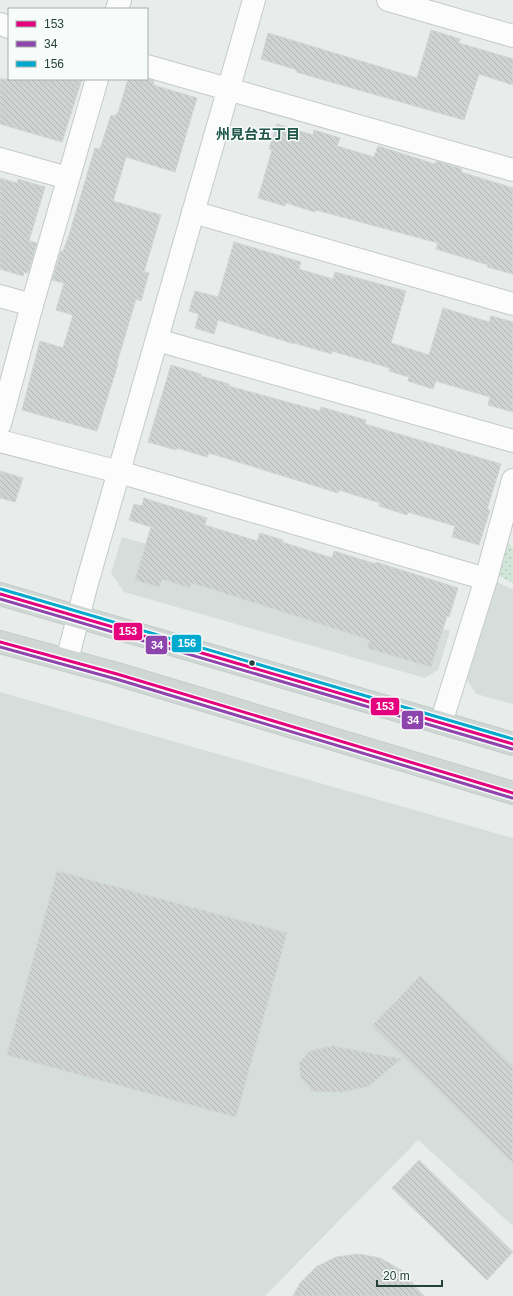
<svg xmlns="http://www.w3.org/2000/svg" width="513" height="1296" font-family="Helvetica,'Noto Sans JP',sans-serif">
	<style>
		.built { fill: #d6dedb }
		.grass { fill: url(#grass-dots) }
		.building { fill: url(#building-back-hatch); stroke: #d1d6d4 }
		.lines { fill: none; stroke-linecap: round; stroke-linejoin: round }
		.minor-casing { stroke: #c5cac8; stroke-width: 24 }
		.major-casing { stroke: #c3ccc9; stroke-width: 24 }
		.minor { stroke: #fcfcfc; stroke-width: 22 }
		.major { stroke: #cfd7d5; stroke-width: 22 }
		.bus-1-casing { stroke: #f7fbf9; stroke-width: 6 }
		.bus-2-casing { stroke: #f7fbf9; stroke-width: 6 }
		.bus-3-casing { stroke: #f7fbf9; stroke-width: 6 }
		.bus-1 { stroke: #e5007d; stroke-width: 3 }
		.bus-2 { stroke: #8e44ad; stroke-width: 3 }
		.bus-3 { stroke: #00a9ce; stroke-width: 3 }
		.bus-dot { fill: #24423a; stroke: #f7fbf9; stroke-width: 1.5 }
		.labels { text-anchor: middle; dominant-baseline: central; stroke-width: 3; stroke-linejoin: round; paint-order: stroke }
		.neighbourhood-label { font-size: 14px; font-weight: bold; fill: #1f5548; stroke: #f7fbf9 }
		.line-badge { stroke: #f7fbf9; stroke-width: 1.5 }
		.badge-label { font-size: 11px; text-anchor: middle; font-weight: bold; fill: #fff }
	</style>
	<defs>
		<pattern id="grass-dots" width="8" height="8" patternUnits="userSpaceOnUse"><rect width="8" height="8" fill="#d1e6d8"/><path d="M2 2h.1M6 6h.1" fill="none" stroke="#b3c6ba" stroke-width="1.8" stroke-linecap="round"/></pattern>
		<pattern id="building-back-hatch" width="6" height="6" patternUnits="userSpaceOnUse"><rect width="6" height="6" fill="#cfd4d2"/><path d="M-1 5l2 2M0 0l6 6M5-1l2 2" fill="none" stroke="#b2b7b5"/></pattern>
	</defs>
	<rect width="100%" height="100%" fill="#e8edeb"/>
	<g class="built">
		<path d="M122,537L450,631L438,670L425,678L124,592L111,573Z"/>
		<path d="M497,582L513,590V704L476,694L467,680Z"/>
		<path d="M0,692L513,838V1226L418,1140L265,1296H0Z"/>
	</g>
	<path class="grass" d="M508,542L513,549V583L497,575Z"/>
	<g class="building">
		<path d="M431,30L460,39L459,43L513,59V85L479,74L464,120L296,72L297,70L261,59L268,33L417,78Z"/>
		<path d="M0,79H82L62,142L0,124Z"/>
		<path d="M128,79H147L154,81L153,85L197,98L175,172L126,157L113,201L161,215L144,272L149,273L141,301L136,299L117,363L118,364L97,431L22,410L40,341L63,348L73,315L56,310L64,283L52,280L61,251H63L69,235L95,148L100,149L111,115L115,116L117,113H118Z"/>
		<path d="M277,124L313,135L314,130L340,138L337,146L374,157L378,146L435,164L436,161L462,169L461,172L513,188V274L487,267L488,265L436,249L438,243L316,210L315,212L286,203L285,206L258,198L272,150L269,149Z"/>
		<path d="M0,178L17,183L18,179L45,187L29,241L37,243L28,273L24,272L23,276L0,269Z"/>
		<path d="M234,242L301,262L299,269L333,279L335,272L406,291L391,343L429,355L443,308L489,322L491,316L513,322V412L488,405L490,397L436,381L433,389L408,381L409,377L389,371L390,368L332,351V354L294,343V344L218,320L214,334L195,328L199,314L189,311L195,291L218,297Z"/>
		<path d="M171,365L201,374V376L229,384V386L320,411L321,407L366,420L365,424L501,464L487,509L490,510L479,545L452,537L455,526L408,512L407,515L379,506L380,503L339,490L338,493L209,453L207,457L177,448L176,450L148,442Z"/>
		<path d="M0,471L23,478L15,502L0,498Z"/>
		<path d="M144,498L207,518L205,525L257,541L260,533L283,540L282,542L332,558L334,551L376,564V562L458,588L449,617L447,616L431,667L367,648L370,640L212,589L191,583L190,588L162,579L159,587L135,580L151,527L129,520L134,504L142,506Z"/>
		<path d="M57,871L287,933L236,1117L7,1055Z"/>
		<path d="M420,976L513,1066V1163L372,1026Z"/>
		<path d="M333,1046L401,1059L369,1086L341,1092L312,1091L301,1078L299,1063L310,1051Z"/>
		<path d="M419,1160L513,1252L487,1280L392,1188Z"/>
		<path d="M358,1254L380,1258L401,1270L424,1296H293L300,1283L316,1267L336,1257Z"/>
	</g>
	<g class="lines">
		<defs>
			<g id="minor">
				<path d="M388,0L513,36"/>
				<path d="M117,9L120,0"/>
				<path d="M0,24L9,27"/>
				<path d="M147,66L513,170"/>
				<path d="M0,159L68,178"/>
				<path d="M193,212L513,304"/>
				<path d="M0,296L32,305"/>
				<path d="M157,340L513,441"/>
				<path d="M0,424L32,305L97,79"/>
				<path d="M0,441L119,472L486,579"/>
				<path d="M67,660L87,583L254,0"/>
				<path d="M441,723L486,579L513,480"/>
			</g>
			<g id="major">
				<path d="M0,594L513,744"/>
				<path d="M0,642L117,674L513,793"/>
			</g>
		</defs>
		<use href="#minor" class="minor-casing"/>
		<use href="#major" class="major-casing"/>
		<use href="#minor" class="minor"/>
		<use href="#major" class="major"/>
		<defs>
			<g id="bus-1">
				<path d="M0,594L513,744"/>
				<path d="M0,642L117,674L513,793"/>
			</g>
			<g id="bus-2">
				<path d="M0,599L512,749"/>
				<path d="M0,647L116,679L512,798"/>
			</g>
			<path id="bus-3" d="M1,589L513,739"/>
		</defs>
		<use href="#bus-1" class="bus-1-casing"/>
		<use href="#bus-2" class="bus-2-casing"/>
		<use href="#bus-3" class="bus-3-casing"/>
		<use href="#bus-1" class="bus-1"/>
		<use href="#bus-2" class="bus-2"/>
		<use href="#bus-3" class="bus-3"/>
	</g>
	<circle class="bus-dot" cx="252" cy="663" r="3.5"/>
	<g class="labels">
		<g class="neighbourhood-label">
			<text x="258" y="134">州見台五丁目</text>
		</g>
	</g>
	<g class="line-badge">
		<rect x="113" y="622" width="30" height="19" rx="4" fill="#e5007d"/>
		<rect x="171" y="634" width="31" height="19" rx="4" fill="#00a9ce"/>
		<rect x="145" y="635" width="23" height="20" rx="4" fill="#8e44ad"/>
		<rect x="370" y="697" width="30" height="19" rx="4" fill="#e5007d"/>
		<rect x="401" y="710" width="23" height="20" rx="4" fill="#8e44ad"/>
	</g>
	<g class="badge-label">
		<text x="128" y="635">153</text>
		<text x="187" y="647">156</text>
		<text x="157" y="649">34</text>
		<text x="385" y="710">153</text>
		<text x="413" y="724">34</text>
	</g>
	<rect x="8" y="8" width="140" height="72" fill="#f7fbf9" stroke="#a3b1ad"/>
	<rect x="16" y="21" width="20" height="6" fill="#e5007d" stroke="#a3b1ad"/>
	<text x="44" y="28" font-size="12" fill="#24423a">153</text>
	<rect x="16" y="41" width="20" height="6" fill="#8e44ad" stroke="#a3b1ad"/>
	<text x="44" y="48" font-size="12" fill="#24423a">34</text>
	<rect x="16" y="61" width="20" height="6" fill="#00a9ce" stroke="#a3b1ad"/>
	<text x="44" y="68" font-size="12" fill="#24423a">156</text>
	<path d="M377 1280v6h65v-6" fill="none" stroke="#24423a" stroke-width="2"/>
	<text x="383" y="1280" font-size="12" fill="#24423a" stroke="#f7fbf9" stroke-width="3" paint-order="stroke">20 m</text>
</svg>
